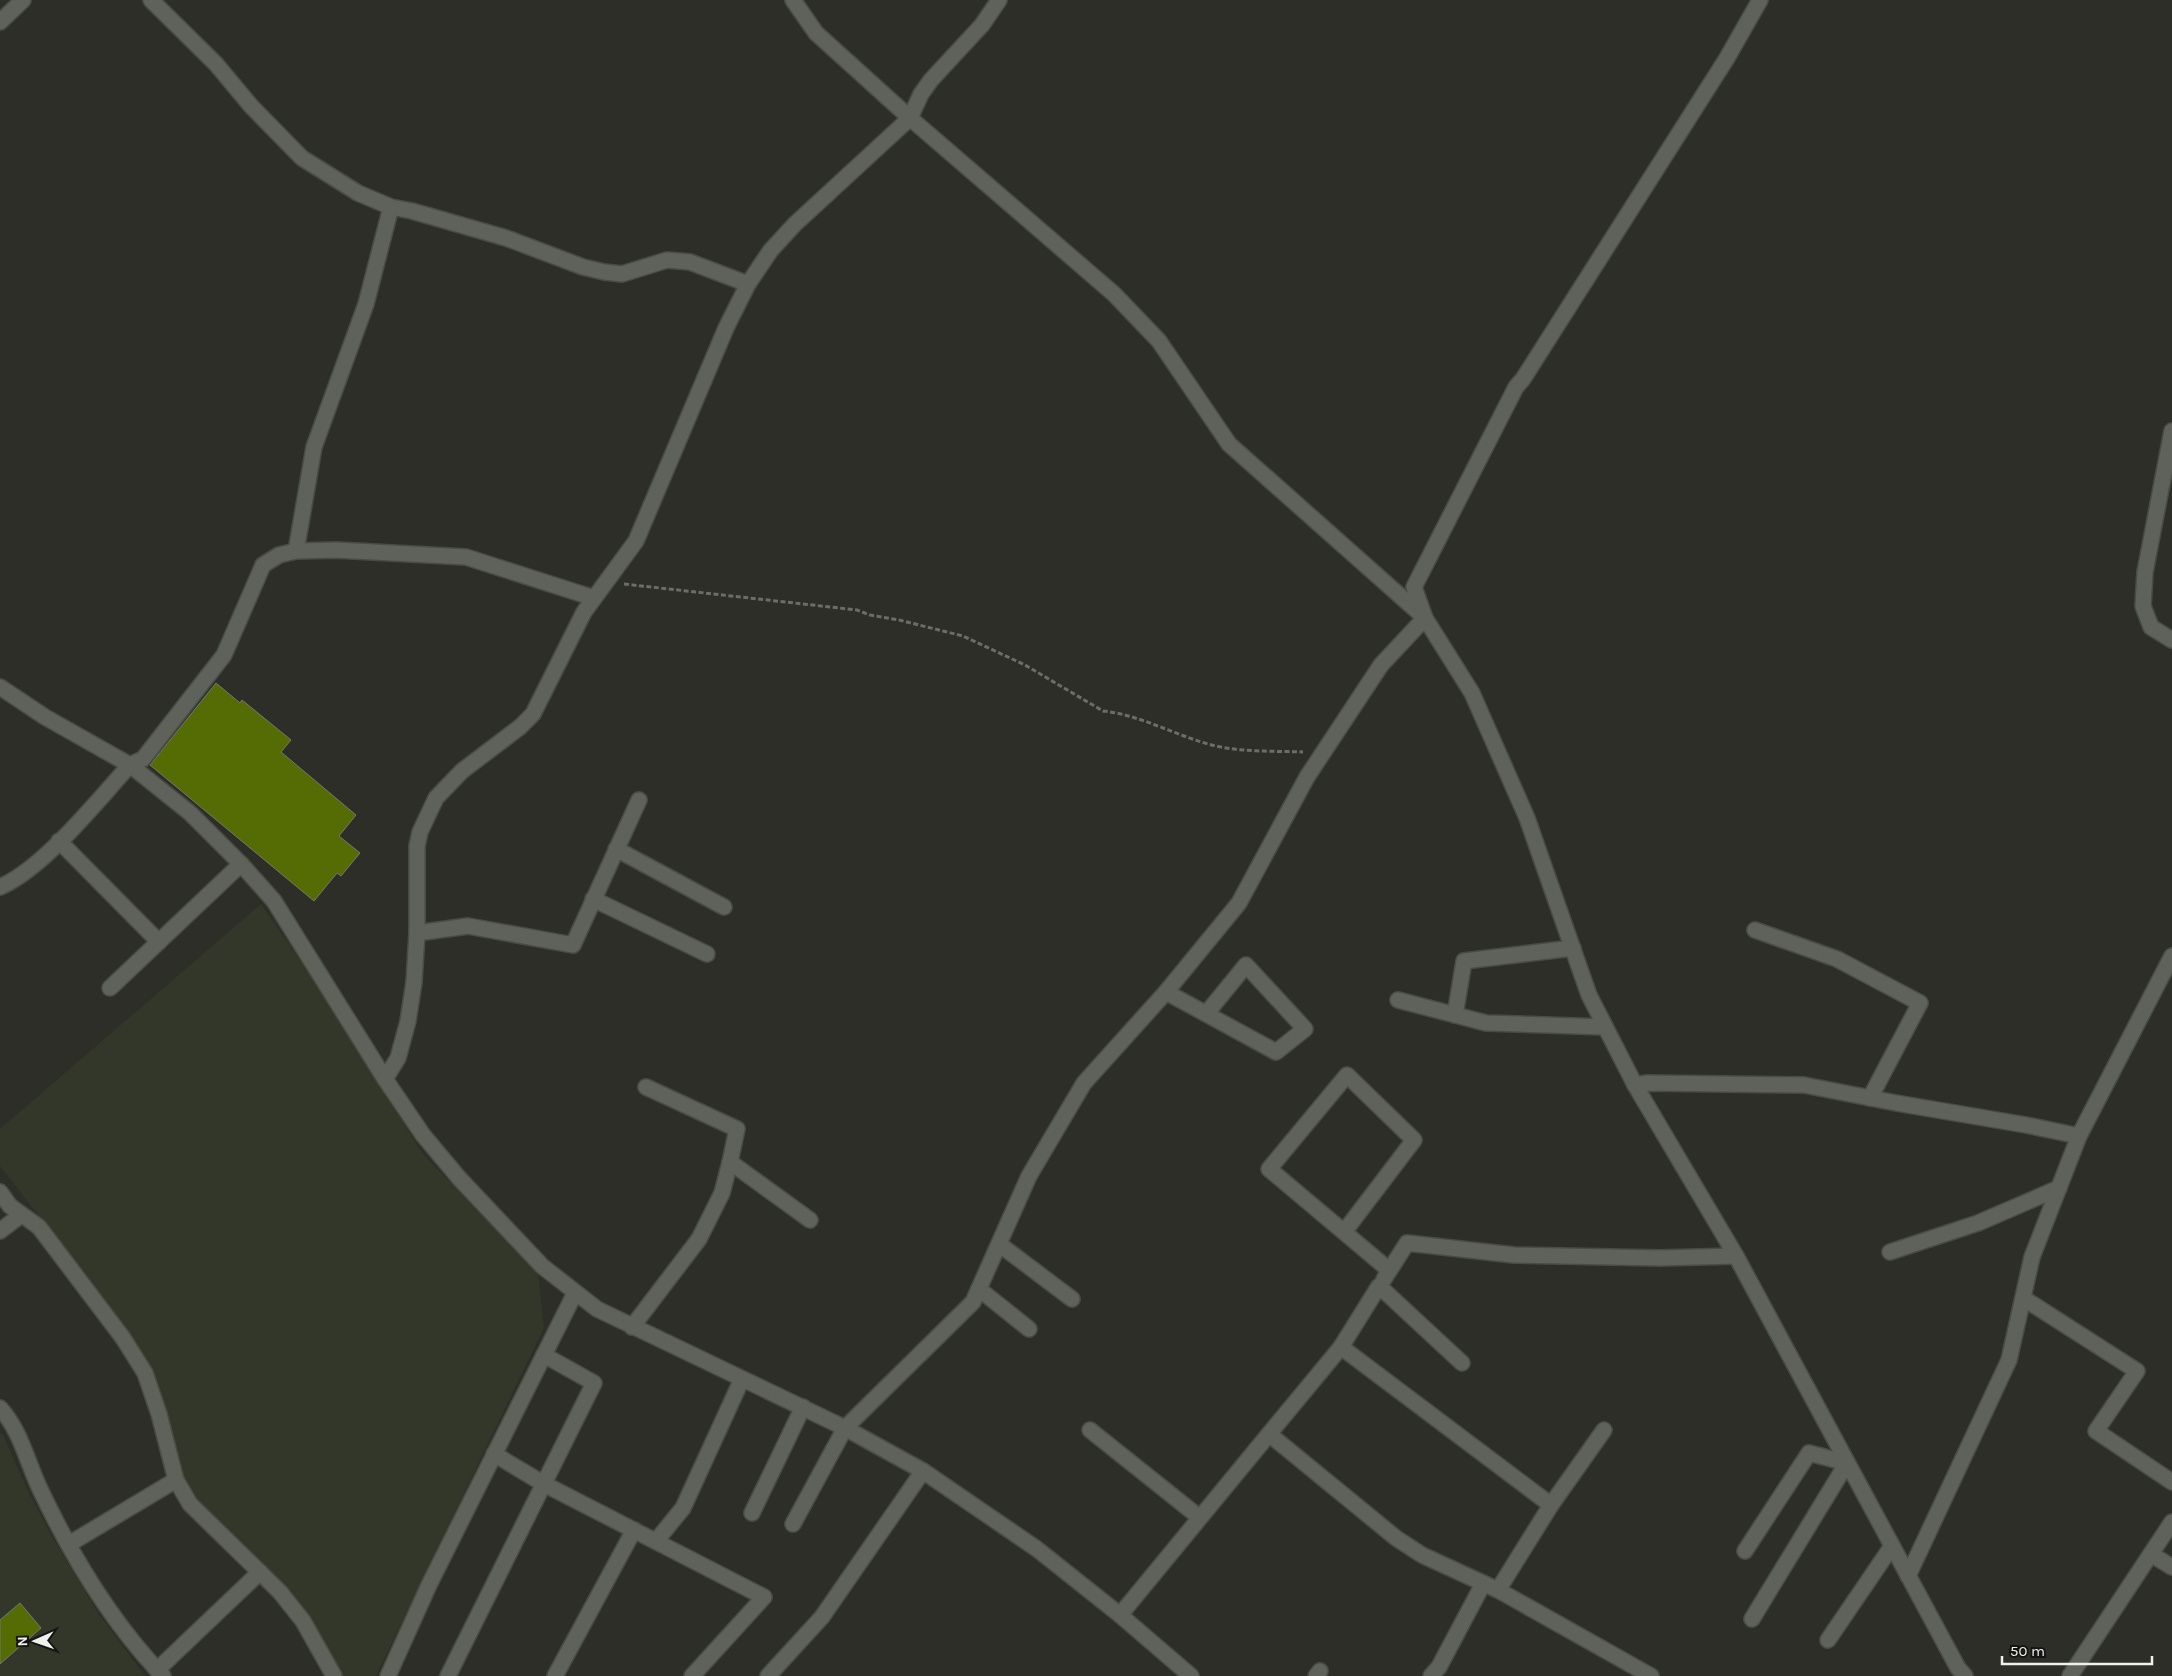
<svg xmlns="http://www.w3.org/2000/svg" width="2172" height="1676" font-family="Karla,sans-serif">
	<style>
		.built { fill: #33372a }
		.building { fill: #556c04; stroke: #757870 }
		.lines { fill: none; stroke-linecap: round; stroke-linejoin: round }
		.minor-casing { stroke: #494b45; stroke-width: 18 }
		.path { stroke: #6b6d66; stroke-width: 3; stroke-dasharray: 5 2.5; stroke-linecap: butt }
		.minor { stroke: #5f625a; stroke-width: 15 }
	</style>
	<rect width="100%" height="100%" fill="#2c2e27"/>
	<g class="built">
		<path d="M261,904L303,964L423,1154L538,1273L544,1328L376,1676H342L312,1621L289,1591L196,1500L184,1478L162,1403L145,1359L124,1325L0,1166V1129Z"/>
		<path d="M2,1433L30,1495L54,1540L98,1613L145,1676H0V1435Z"/>
	</g>
	<g class="building">
		<path d="M216,683L240,703L242,700L291,740L281,752L356,815L339,836L360,853L341,876L337,873L314,901L150,765Z"/>
		<path d="M20,1603L41,1628L0,1664V1620Z"/>
	</g>
	<g class="lines">
		<defs>
			<g id="minor">
				<path d="M151,0L216,64L251,106L302,158L358,193L391,207L412,211L506,238L583,267L604,272L622,274L667,260L690,262L748,284"/>
				<path d="M793,0L816,33L910,118L1114,294L1159,341L1229,444L1425,618L1472,693L1527,818L1589,995L1635,1085L1736,1256L1958,1668L1965,1676"/>
				<path d="M0,22L23,0"/>
				<path d="M2172,431L2145,572L2143,606L2151,627L2172,640"/>
				<path d="M296,551L336,550L466,557L594,598"/>
				<path d="M0,687L45,717L130,765L190,813L241,864L274,901L385,1079L423,1135L459,1178L542,1266L597,1309L845,1428L923,1471L1037,1549L1120,1615L1191,1676"/>
				<path d="M59,841L159,942"/>
				<path d="M616,849L724,907"/>
				<path d="M0,887C44,868 96,802 130,765L143,759L224,655L263,565L279,555L296,551L314,447L366,304L391,207"/>
				<path d="M593,899L707,954"/>
				<path d="M1755,930L1837,959L1920,1003L1870,1098"/>
				<path d="M417,933L468,926L573,945L639,800"/>
				<path d="M110,988L241,864"/>
				<path d="M1166,992L1276,1052L1305,1029L1246,965L1206,1014"/>
				<path d="M1398,1000L1486,1023L1605,1027"/>
				<path d="M1455,1015L1464,961L1573,948"/>
				<path d="M385,1079L398,1058L408,1021L414,982L417,933V846L420,832L436,798L462,771L520,727L533,714L584,612L636,541L726,328L748,284L771,250L795,224L910,118L921,94L931,80L982,25L999,0"/>
				<path d="M1635,1085L1648,1083L1804,1085L1896,1103L2026,1125L2079,1136"/>
				<path d="M646,1087L737,1129L730,1162L810,1220"/>
				<path d="M0,1192L10,1206L39,1227L123,1338L145,1373L159,1414L176,1480L190,1504L280,1592L303,1621L334,1676"/>
				<path d="M0,1231L21,1215"/>
				<path d="M1344,1232L1414,1140L1347,1075L1269,1169L1389,1270"/>
				<path d="M999,1244L1072,1299"/>
				<path d="M1890,1252L1978,1223L2059,1188"/>
				<path d="M1384,1279L1407,1243L1514,1255L1660,1258L1736,1256"/>
				<path d="M979,1289L1029,1329"/>
				<path d="M2023,1298L2137,1371L2096,1431L2172,1482"/>
				<path d="M632,1327L699,1239L722,1193L730,1162"/>
				<path d="M1341,1347L1269,1434L1396,1538L1422,1555L1498,1590"/>
				<path d="M1462,1363L1379,1286L1341,1347L1551,1505"/>
				<path d="M0,1408C21,1431 27,1462 40,1489C72,1557 111,1622 163,1676"/>
				<path d="M1090,1430L1199,1517"/>
				<path d="M1604,1430L1551,1505L1498,1590L1651,1676"/>
				<path d="M494,1454L544,1484L764,1597L692,1676"/>
				<path d="M752,1513L803,1407"/>
				<path d="M793,1524L845,1428L973,1302L1029,1176L1084,1083L1166,992L1239,903L1307,777L1381,665L1425,618L1414,587L1516,387L1523,379L1727,58L1760,0"/>
				<path d="M656,1541L683,1508L742,1379"/>
				<path d="M69,1544L176,1480"/>
				<path d="M1745,1551L1809,1453L1847,1463L1752,1619"/>
				<path d="M2151,1554L2172,1567"/>
				<path d="M1908,1576L2009,1360L2032,1257L2079,1136L2172,956"/>
				<path d="M1120,1615L1269,1434"/>
				<path d="M1828,1640L1892,1546"/>
				<path d="M157,1670L260,1572"/>
				<path d="M388,1676L429,1585L575,1293"/>
				<path d="M448,1676L594,1383L544,1355"/>
				<path d="M555,1676L634,1530"/>
				<path d="M768,1676L822,1617L923,1471"/>
				<path d="M1316,1676L1320,1671"/>
				<path d="M1431,1676L1439,1667L1483,1584"/>
				<path d="M2070,1676L2172,1522"/>
			</g>
		</defs>
		<use href="#minor" class="minor-casing"/>
		<path class="path" d="M624,584L857,610L870,615L899,620L963,636L1025,665L1103,711C1144,715 1184,741 1226,748C1251,752 1278,751 1303,752"/>
		<use href="#minor" class="minor"/>
	</g>
	<g transform="translate(35 1641) rotate(268)" stroke="#151613" stroke-width="4" paint-order="stroke">
	<path d="M0-4L9 19L0 12L-9 19Z" fill="#eff1ec"/>
	<text y="-8" font-size="14" font-weight="bold" text-anchor="middle" fill="#eff1ec">N</text>
	</g>
	<path d="M2002 1656v8h150v-8" fill="none" stroke="#eff1ec" stroke-width="2.5"/>
	<text x="2010" y="1656" font-size="15" fill="#eff1ec" stroke="#151613" stroke-width="4" paint-order="stroke">50 m</text>
</svg>
